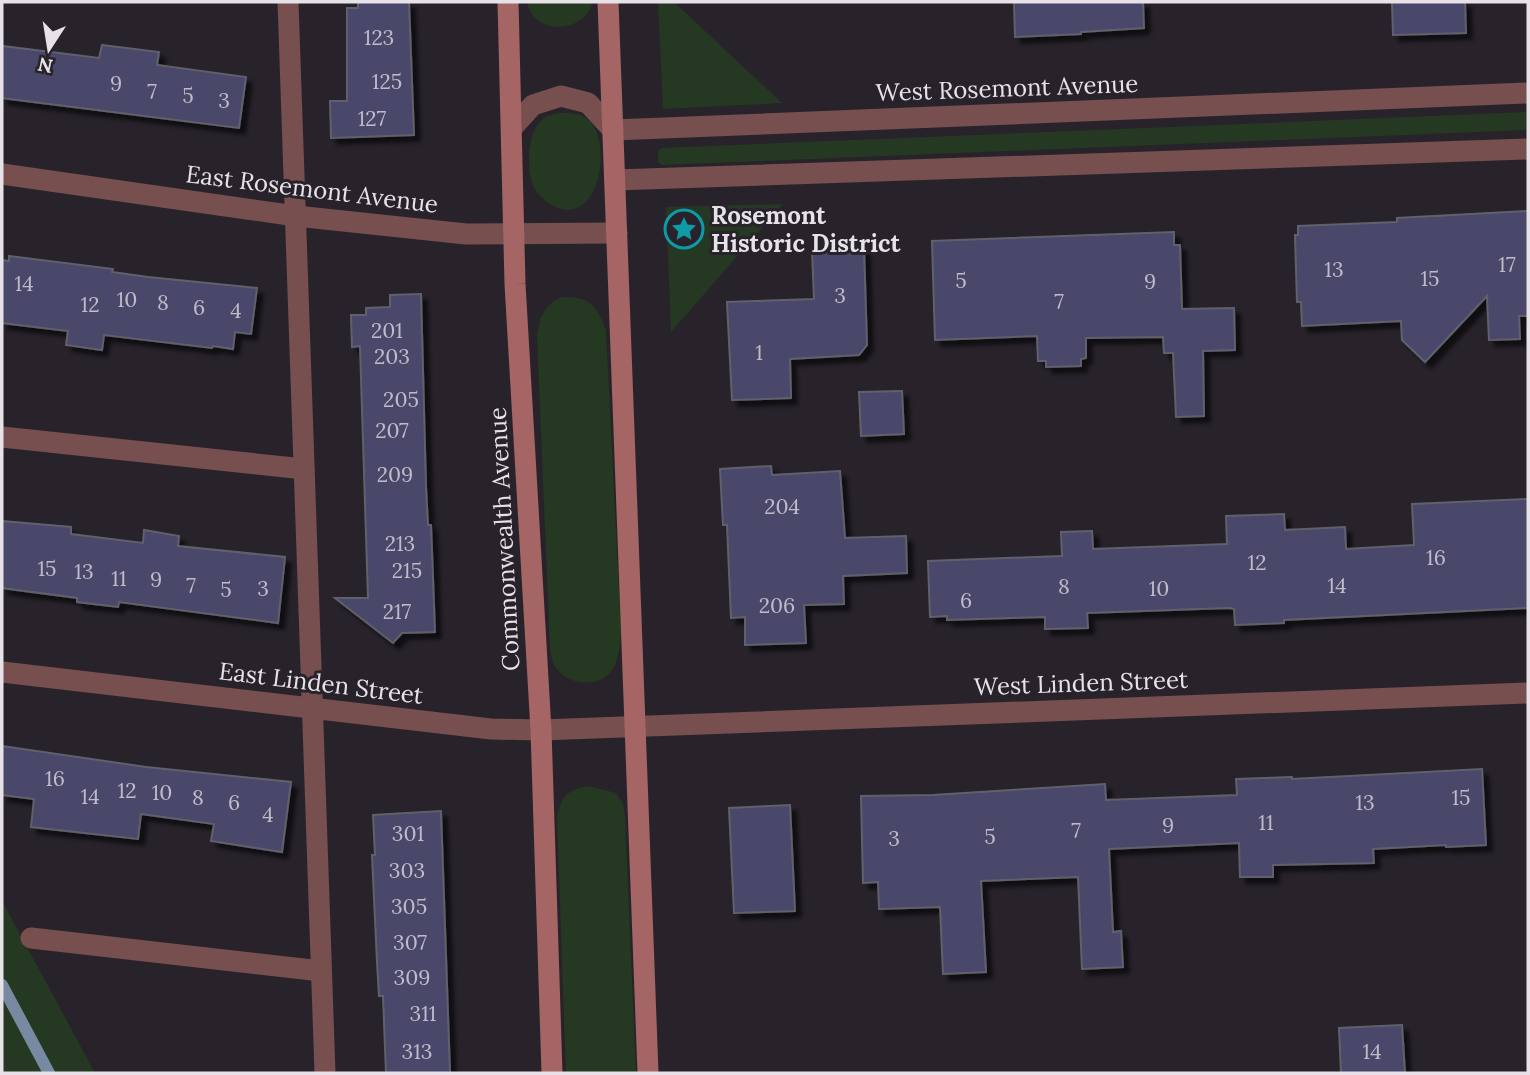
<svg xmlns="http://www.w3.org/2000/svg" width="1530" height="1075" font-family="Lora,serif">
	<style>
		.green { fill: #243822 }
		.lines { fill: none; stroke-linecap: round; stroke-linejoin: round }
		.stream { stroke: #778aa1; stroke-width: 12 }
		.building { fill: #49466a; stroke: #61616c; stroke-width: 2; filter: url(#shadow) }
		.lane { stroke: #774f4e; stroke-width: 21 }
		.street { stroke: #774f4e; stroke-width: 21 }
		.secondary { stroke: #a46564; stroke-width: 21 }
		.labels { text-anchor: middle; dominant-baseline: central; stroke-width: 6; stroke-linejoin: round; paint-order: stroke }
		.number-label { font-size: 21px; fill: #bfbbc8 }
		.street-label { font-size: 24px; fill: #e6e2e8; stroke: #28232b }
		.poi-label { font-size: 24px; font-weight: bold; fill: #e6e2e8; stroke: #28232b; text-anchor: start }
	</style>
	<defs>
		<filter id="shadow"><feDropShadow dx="6" dy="6" stdDeviation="2" flood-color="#0009"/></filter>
	</defs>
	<rect width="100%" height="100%" fill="#28232b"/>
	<g class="green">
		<path d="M527,2H593C585,34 533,36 527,2Z"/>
		<path d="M658,2H674L782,103L663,109Z"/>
		<path d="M1528,112V130L662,165L658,162V152L661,148Z"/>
		<path d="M560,113C568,113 579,113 586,118C616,139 599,234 550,204C540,197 534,191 531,179C527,161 528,130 544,118C548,115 555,114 560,113Z"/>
		<path d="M783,204L671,332L666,207Z"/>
		<path d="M562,297C590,297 596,304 606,330L621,632C620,646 619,664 608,675C595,687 567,684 557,669C552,663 551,656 550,648L537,336C540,317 543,306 562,297Z"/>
		<path d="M588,786L616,793L623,804L625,816L636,1073H566L557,819C560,798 566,790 588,786Z"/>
		<path d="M2,901L95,1073H2Z"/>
	</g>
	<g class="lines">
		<path class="stream" d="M2,985L49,1073"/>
	</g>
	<g class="building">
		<path d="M358,2H409L414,135L331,138L330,101H347V8H358Z"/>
		<path d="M1014,2H1143L1144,28L1081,32V34L1015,37Z"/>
		<path d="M1392,2H1465L1466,33L1393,35Z"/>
		<path d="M102,45L159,52L157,65L246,77L239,128L2,98V46L99,58Z"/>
		<path d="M1528,211V316H1519L1520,339L1489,340L1487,296L1425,362L1402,340L1401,321L1302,326L1301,302H1297L1295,235H1298V226L1397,222V218Z"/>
		<path d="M1174,232V245H1180L1182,309L1234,308L1235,350L1203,351L1204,416L1176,417L1173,353H1164L1163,337L1086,338V358L1081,359V366L1046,367V361H1038L1037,336L935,340L932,241Z"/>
		<path d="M864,248L867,345L859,355L790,359L791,398L732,400L727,302L814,299L812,250Z"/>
		<path d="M9,256L113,269L112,272L148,277L257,288L251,334L235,332L233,349L213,346L212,348L104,335L102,350L66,345L68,331L2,323V260L9,261Z"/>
		<path d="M421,294L426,487L428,525H431L435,632L402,633L393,643L335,598H368L360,346L352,347L351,315H366V308L390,307V295Z"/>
		<path d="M902,391L904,434L861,436L859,392Z"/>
		<path d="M771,466L772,475L840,471L845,538L906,536L907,573L843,576L844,604L804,605L806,643L745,645V617L731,618L727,525H723L720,469Z"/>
		<path d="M1528,499V608L1284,620V623L1235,625L1234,609L1229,608L1087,613L1088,628L1045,629V617L947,620V616L930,617L928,561L1062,556L1061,532L1092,531L1093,549L1227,544L1226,516L1284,514L1285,530L1345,527L1346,549L1414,545L1412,504Z"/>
		<path d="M2,521L71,527V534L143,543L144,530L179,536L178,546L285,557L278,623L119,602L118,607L77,602V598L2,588Z"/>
		<path d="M2,746L146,767L291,782L282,852L211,841L214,824L141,814L138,839L31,827L34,799L2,795Z"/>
		<path d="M1482,769L1486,845L1446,847V845L1373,849L1374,863L1273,865V877H1240L1239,843L1109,849L1113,932L1121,931L1123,967L1082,969L1078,877L981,881L986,972L943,974L940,907L879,909L878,882L863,883L861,796L933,795L1105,784L1106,800L1237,795L1236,779L1292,777V779Z"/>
		<path d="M790,805L795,911L734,913L729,808Z"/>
		<path d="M441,811L450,1073H386L383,996H379L377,962L372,855H375L373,815Z"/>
		<path d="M1402,1025L1405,1073H1341L1339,1028Z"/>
	</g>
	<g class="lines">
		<g class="lane">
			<path d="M288,2L325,1073"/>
			<path d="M2,437L304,469"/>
			<path d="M31,938L321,971"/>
		</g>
		<g class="street">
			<path d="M512,128L533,105L561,96L588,103L613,130L1528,93"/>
			<path d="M2,174L296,216L466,234L617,233"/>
			<path d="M615,180L1528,149"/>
			<path d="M2,672L491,729L541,730L1528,693"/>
		</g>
		<g class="secondary">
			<path d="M508,2L515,284L541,730L552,1073"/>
			<path d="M608,2L648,1073"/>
		</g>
	</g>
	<defs>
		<symbol id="sight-ring" viewBox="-11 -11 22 22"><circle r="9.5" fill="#28232b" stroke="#0f9aa8" stroke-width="1.5"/><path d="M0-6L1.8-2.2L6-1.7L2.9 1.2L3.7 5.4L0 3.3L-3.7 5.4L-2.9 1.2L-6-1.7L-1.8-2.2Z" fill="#0f9aa8"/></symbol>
	</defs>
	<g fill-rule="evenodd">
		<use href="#sight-ring" x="662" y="207" width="44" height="44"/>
	</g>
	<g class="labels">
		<g class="number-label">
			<text x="379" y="37">123</text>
			<text x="387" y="81">125</text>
			<text x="116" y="83">9</text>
			<text x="152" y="91">7</text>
			<text x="188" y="95">5</text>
			<text x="224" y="100">3</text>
			<text x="372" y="118">127</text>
			<text x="1507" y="264">17</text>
			<text x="1334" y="269">13</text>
			<text x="1430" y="278">15</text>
			<text x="961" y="280">5</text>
			<text x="1150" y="281">9</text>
			<text x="24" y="283">14</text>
			<text x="840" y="295">3</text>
			<text x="127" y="299">10</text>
			<text x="1059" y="301">7</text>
			<text x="163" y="302">8</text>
			<text x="90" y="304">12</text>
			<text x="199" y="307">6</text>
			<text x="236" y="310">4</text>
			<text x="387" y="330">201</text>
			<text x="759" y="352">1</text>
			<text x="392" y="356">203</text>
			<text x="401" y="399">205</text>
			<text x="392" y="430">207</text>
			<text x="395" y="474">209</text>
			<text x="782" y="506">204</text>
			<text x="400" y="543">213</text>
			<text x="1436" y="557">16</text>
			<text x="1257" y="562">12</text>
			<text x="47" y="568">15</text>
			<text x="407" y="570">215</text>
			<text x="84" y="571">13</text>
			<text x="119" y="578">11</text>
			<text x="156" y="579">9</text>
			<text x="191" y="585">7</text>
			<text x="1337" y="585">14</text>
			<text x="1064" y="586">8</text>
			<text x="263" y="588">3</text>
			<text x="1159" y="588">10</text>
			<text x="226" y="589">5</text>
			<text x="966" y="600">6</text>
			<text x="777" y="605">206</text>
			<text x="397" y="611">217</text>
			<text x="55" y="778">16</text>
			<text x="127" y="790">12</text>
			<text x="162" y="792">10</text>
			<text x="90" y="796">14</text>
			<text x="198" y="797">8</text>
			<text x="1461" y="797">15</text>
			<text x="234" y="802">6</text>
			<text x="1365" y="802">13</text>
			<text x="268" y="814">4</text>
			<text x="1266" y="822">11</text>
			<text x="1168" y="825">9</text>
			<text x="1076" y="830">7</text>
			<text x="408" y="833">301</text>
			<text x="990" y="836">5</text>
			<text x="894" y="838">3</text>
			<text x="407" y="870">303</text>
			<text x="409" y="906">305</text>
			<text x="410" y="942">307</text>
			<text x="412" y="977">309</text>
			<text x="423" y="1013">311</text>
			<text x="417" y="1051">313</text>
			<text x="1372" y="1051">14</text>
		</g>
		<g class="street-label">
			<text transform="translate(1007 88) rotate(-2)">West Rosemont Avenue</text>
			<text transform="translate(312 189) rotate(7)">East Rosemont Avenue</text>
			<text transform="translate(504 539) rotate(-93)">Commonwealth Avenue</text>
			<text transform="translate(321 683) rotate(7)">East Linden Street</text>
			<text transform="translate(1081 683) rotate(-2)">West Linden Street</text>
		</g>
		<g class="poi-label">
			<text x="711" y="215">Rosemont<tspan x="711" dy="28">Historic District</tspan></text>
		</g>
	</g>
	<rect width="1530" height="1075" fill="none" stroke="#e6e2e8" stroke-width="7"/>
	<g transform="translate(49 49) rotate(192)" stroke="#28232b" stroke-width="5" paint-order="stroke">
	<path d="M0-5L12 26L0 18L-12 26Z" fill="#e6e2e8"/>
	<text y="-10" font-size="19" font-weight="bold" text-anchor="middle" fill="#e6e2e8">N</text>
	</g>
</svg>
